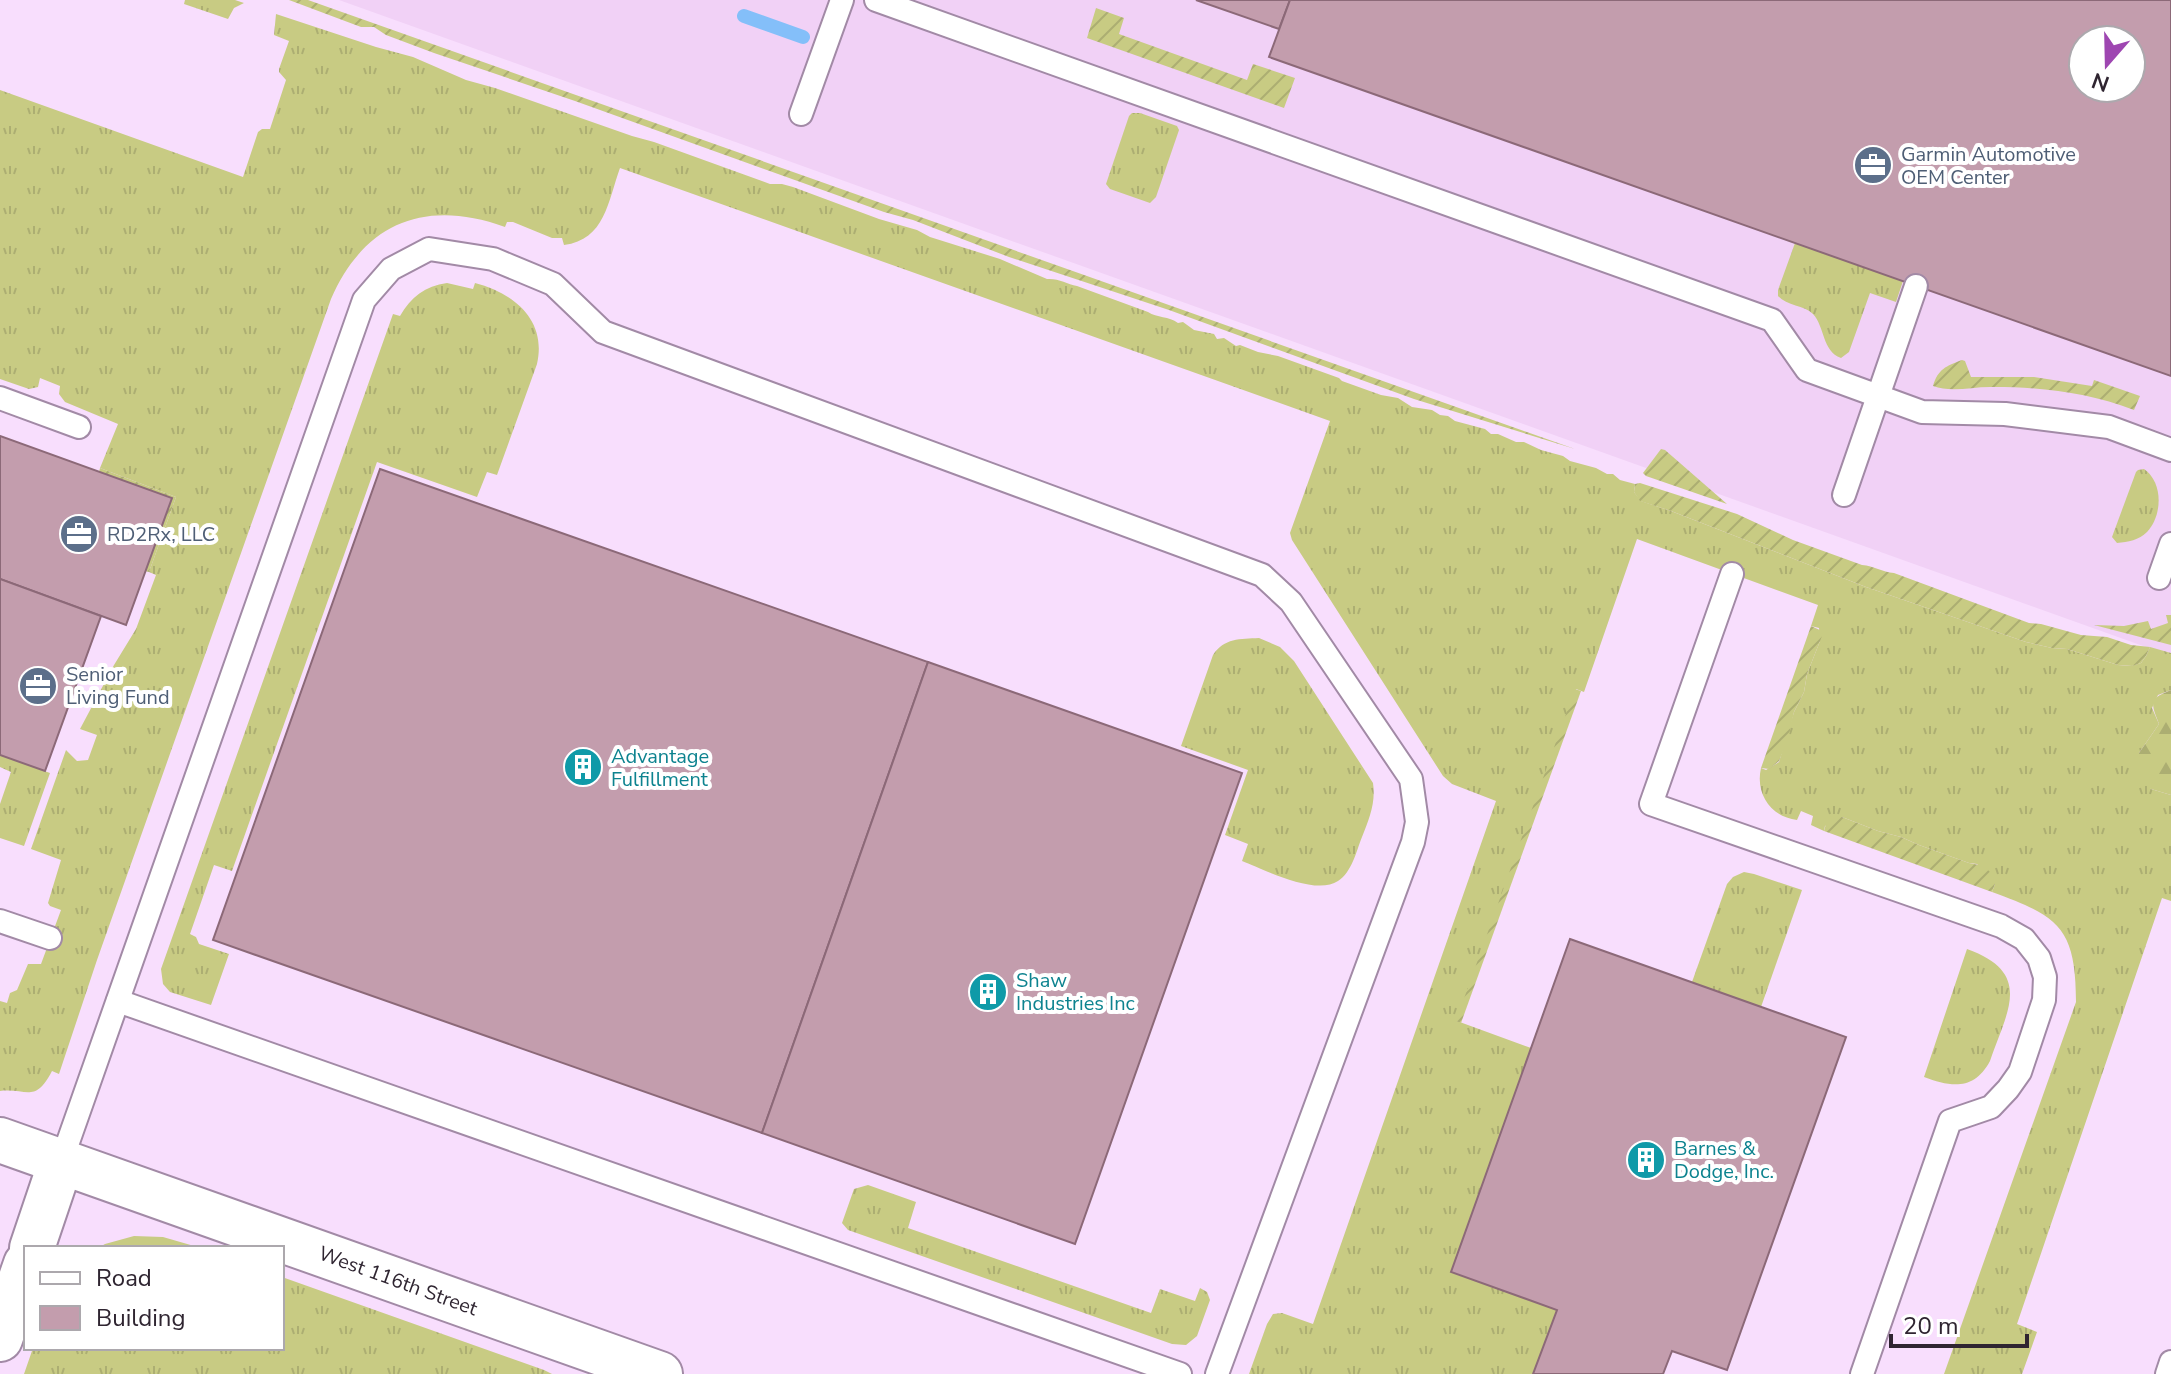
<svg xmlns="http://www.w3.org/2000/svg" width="2171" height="1374" font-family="'Nunito Sans',sans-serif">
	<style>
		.built { fill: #f1d1f6; fill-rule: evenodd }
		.grass { fill: url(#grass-tufts) }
		.forest { fill: url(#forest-firs) }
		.garden { fill: url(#garden-furrows) }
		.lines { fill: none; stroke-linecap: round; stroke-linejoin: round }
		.stream { stroke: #84bff9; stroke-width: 14 }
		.building { fill: #c39dad; stroke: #8c6978; stroke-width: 2; fill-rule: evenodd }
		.service-casing { stroke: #a28aa6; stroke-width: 26 }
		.minor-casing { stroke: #a28aa6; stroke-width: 48 }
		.service { stroke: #fff; stroke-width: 22 }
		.minor { stroke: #fff; stroke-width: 44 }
		.labels { text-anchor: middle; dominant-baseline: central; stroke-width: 8; stroke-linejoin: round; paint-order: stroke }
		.service-label { font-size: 20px; fill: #4e5e75; stroke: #fff; text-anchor: start }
		.culture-label { font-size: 20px; fill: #0d838f; stroke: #fff; text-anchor: start }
		.street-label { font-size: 20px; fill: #2f2531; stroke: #fff }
	</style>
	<defs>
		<pattern id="grass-tufts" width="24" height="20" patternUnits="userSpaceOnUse" patternTransform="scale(2)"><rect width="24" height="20" fill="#c8cb83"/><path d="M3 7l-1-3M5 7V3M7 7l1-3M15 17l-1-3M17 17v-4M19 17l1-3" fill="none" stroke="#acae72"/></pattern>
		<pattern id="forest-firs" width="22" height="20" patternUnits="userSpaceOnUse" patternTransform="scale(2)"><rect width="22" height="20" fill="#c8cb83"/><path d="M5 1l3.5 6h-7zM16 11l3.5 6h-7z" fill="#acae72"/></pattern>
		<pattern id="garden-furrows" width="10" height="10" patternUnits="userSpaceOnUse" patternTransform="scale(2)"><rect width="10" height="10" fill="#c8cb83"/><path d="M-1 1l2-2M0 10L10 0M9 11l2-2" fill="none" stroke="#acae72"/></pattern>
	</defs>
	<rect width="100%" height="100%" fill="#f8defd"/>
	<path class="built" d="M339,0H2171V656ZM2083,40H2131V88H2083Z"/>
	<g class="grass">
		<path d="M185,0H235L244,3L234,8L228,19L184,4Z"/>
		<path d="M276,14L376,47L413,57L466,80L495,88L632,136L654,142L770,184H782L793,187L879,219L917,230L930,237L1000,259L1047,279C1058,278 1067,284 1077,286L1148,312C1157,318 1169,316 1178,323L1183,322L1194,330L1214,334L1217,339L1224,338L1236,346L1240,345L1258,352L1278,356L1339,378L1342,381L1381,395L1398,398L1412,407L1432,410L1440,415L1448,416L1455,421L1485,429L1491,434H1498L1516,442H1524L1541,450L1563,456L1570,461L1596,468L1607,474H1613L1620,480L1635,484L1634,492L1641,501L1671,511L1866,587L2026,642L2052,648L2067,649L2118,665L2131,666L2141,663L2146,656L2150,647L2171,653V690L2158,695L2152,708L2159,724L2139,753L2151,789L2171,795V901L2162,898L2017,1324L2037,1332L2022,1374H1944L2076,1002C2076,927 2058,916 1992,892L1995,884L1977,864L1969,863L1919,845L1901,837L1878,831L1842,817L1825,826L1824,831L1811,825L1813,816L1801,811L1797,820C1771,817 1755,794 1761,768L1766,770L1779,762L1794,712L1804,692L1807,674L1820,641L1819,628L1811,626L1818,605L1637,539L1584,692L1576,689L1457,1021L1531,1048L1451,1272L1557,1310L1533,1374H1249L1267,1324L1273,1314L1282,1313L1313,1324L1496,801L1452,784L1443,776L1292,540L1290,533L1330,421L620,168C608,201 605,240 564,245L562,238H552L513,222H507L505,227C427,199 365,221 331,299L97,960L59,1074L52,1071C35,1104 27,1088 0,1091V1001L7,1003L10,993L17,990L28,964H41L61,910L50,906L48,903L61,860L31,849L66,750L77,761L88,760L97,735L80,729L114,665L136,629L156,575L149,572L176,497L100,468L118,424L65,402L59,394L60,386L40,378L38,387L29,389L0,379V90L243,177L258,132L262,129H270L286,80L279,72V69L289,41L274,35Z"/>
		<path d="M1132,113H1140L1177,126L1179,130L1156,197L1150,203L1110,189L1106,184L1129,116Z"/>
		<path d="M1795,243L1903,281L1896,302L1870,293L1849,352L1841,358C1822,351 1825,327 1813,314C1804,305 1787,306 1778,296V290Z"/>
		<path d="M447,283L473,289L475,283C514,293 547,320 537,364L497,475L487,472L477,497L377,462L232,871L214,865L190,934L196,937L199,944L229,954L211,1005L170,992L163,984L161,969L393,314L400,316C411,297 425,286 447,283Z"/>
		<path d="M2144,469C2163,482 2163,515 2147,532C2139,540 2128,542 2117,543L2112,537L2136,472L2138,470Z"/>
		<path d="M1259,638L1280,647L1294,661L1373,783C1376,803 1369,819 1362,837C1356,852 1352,872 1338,881C1316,896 1265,870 1242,861L1248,844L1225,835L1248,770L1181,746L1213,655C1224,638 1240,639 1259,638Z"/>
		<path d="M0,755L50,773L24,846L0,838V804L11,772L0,767Z"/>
		<path d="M1744,872L1754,874L1802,890L1761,1007L1692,982L1727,884L1733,877Z"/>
		<path d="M1967,949C2034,973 2007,1011 1990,1061C1974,1091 1951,1087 1924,1077Z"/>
		<path d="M868,1185L916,1202L908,1228L1151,1313L1160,1289L1195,1301L1200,1288L1207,1292L1210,1300L1197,1336L1186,1345L1172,1344L848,1230L842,1223L854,1189Z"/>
		<path d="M134,1236L163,1237L201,1248H98L105,1244Z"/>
		<path d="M282,1277L544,1370L552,1374H24L33,1348H282Z"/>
	</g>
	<path class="forest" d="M2171,690V795L2151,789L2139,774V753L2159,724C2151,703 2148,699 2171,690Z"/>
	<g class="garden">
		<path d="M289,0H308L1575,449L1414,399L1169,310L1009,257L913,220L884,212L575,101L434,53L386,35L374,27H361Z"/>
		<path d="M1096,8L1124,18L1119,34L1247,80L1253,64L1295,78L1284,108L1087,38Z"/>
		<path d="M1962,360L1965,361L1971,377H2034L2092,386L2094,380L2140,396L2134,410C2089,393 2043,387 1994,387C1974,386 1952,393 1933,386C1938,369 1946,366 1962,360Z"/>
		<path d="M1661,449L1665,450L1727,504L1646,476L1643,473Z"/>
		<path d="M100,468L176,497L149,572L145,571L172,498L99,472Z"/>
		<path d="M1640,483L1737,514L1793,540L1862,565C1874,566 1882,572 1894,573L2029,623L2041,624L2081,635L2107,637L2131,645L2150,647L2146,656L2141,663L2132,666L2118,665L2067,649L2052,648L2026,642L1866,587L1671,511L1640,501L1634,492L1635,484Z"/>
		<path d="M2166,615H2171V645L2094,625L2124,626L2148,621L2151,629L2168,623Z"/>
		<path d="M1811,626L1822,631V636L1807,674L1804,692L1794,712L1788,739L1779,761L1769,769L1761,768Z"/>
		<path d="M1575,689L1581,691L1461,1023L1456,1021Z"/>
		<path d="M1833,817H1842L1878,831L1901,837L1919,845L1969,863L1984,866L1995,877V884L1992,892L1824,831L1827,820Z"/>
	</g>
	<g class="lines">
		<path class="stream" d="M744,16L803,37"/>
	</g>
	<g class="building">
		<path d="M1196,0H1290L1279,29Z"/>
		<path d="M1290,0H2171V376L1269,57ZM2083,40H2131V88H2083Z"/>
		<path d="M0,436L172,498L126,625L0,579Z"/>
		<path d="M380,469L928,662L762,1133L213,940Z"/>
		<path d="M0,579L101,616L45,771L0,755Z"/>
		<path d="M928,662L1242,773L1075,1244L762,1133Z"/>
		<path d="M1570,939L1846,1037L1727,1370L1672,1351L1663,1374H1533L1557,1310L1451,1272Z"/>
	</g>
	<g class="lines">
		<defs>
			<g id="service">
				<path d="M876,0L1772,320L1807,370L1922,412L2005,414L2109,427L2171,450"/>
				<path d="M801,114L842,0"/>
				<path d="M0,398L79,427"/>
				<path d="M1844,495L1916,286"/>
				<path d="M1732,574L1651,804L2001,926L2024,939L2039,958L2045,977L2044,1000L2020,1072L2008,1089L1991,1107L1950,1121L1862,1374"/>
				<path d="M2159,578L2171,544"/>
				<path d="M0,921L50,938"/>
				<path d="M118,1001L1180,1374"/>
				<path d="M61,1162L364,300L391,269L429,249L493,259L553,284L603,332L1262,575L1291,602L1411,779L1417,822L1413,842L1217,1374"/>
				<path d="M2167,1374L2171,1362"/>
			</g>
			<g id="minor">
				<path d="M0,1140L660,1374"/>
				<path d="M32,1248L61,1162"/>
				<path d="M0,1339L26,1264"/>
			</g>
		</defs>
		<use href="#service" class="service-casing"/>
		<use href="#minor" class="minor-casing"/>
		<use href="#service" class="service"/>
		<use href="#minor" class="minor"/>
	</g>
	<defs>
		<symbol id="office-disc" viewBox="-11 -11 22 22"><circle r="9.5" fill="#5c6f8a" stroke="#fff"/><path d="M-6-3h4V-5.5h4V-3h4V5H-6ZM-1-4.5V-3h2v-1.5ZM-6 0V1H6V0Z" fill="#fff"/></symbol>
		<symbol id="building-disc" viewBox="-11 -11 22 22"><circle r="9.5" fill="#0f9aa8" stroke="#fff"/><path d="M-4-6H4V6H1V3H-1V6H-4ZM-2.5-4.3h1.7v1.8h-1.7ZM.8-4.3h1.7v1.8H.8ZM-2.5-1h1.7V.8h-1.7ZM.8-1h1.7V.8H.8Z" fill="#fff"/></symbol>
	</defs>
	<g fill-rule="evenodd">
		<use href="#office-disc" x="1851" y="143" width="44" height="44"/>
		<use href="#office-disc" x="57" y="512" width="44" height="44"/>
		<use href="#office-disc" x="16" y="664" width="44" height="44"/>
		<use href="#building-disc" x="561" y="745" width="44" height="44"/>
		<use href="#building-disc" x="966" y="970" width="44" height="44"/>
		<use href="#building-disc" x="1624" y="1138" width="44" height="44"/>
	</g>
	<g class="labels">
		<g class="service-label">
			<text x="1901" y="154">Garmin Automotive<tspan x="1901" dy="23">OEM Center</tspan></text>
			<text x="107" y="534">RD2Rx, LLC</text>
			<text x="66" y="674">Senior<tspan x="66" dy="23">Living Fund</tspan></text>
		</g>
		<g class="culture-label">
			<text x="611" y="756">Advantage<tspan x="611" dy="23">Fulfillment</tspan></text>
			<text x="1016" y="980">Shaw<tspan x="1016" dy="23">Industries Inc</tspan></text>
			<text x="1674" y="1148">Barnes &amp;<tspan x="1674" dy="23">Dodge, Inc.</tspan></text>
		</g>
		<g class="street-label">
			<text transform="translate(398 1281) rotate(20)">West 116th Street</text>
		</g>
	</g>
	<rect x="24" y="1246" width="260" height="104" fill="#ffffff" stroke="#aca8ad" stroke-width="2"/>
	<rect x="40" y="1272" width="40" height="12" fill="#ffffff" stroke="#aca8ad" stroke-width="2"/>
	<text x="96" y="1286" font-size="24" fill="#2f2531">Road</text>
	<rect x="40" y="1306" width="40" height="24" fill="#c39dad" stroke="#aca8ad" stroke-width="2"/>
	<text x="96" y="1326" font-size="24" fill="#2f2531">Building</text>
	<g transform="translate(2107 64) rotate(200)"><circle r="38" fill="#ffffff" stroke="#aca8ad" stroke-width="2"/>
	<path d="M0-6L14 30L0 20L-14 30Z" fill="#9e46b1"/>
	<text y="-12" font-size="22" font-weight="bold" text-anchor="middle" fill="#2f2531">N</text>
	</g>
	<path d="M1891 1334v12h136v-12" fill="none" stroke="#2f2531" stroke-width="4"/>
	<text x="1903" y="1334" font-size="24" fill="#2f2531" stroke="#ffffff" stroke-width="6" paint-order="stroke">20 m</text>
</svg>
